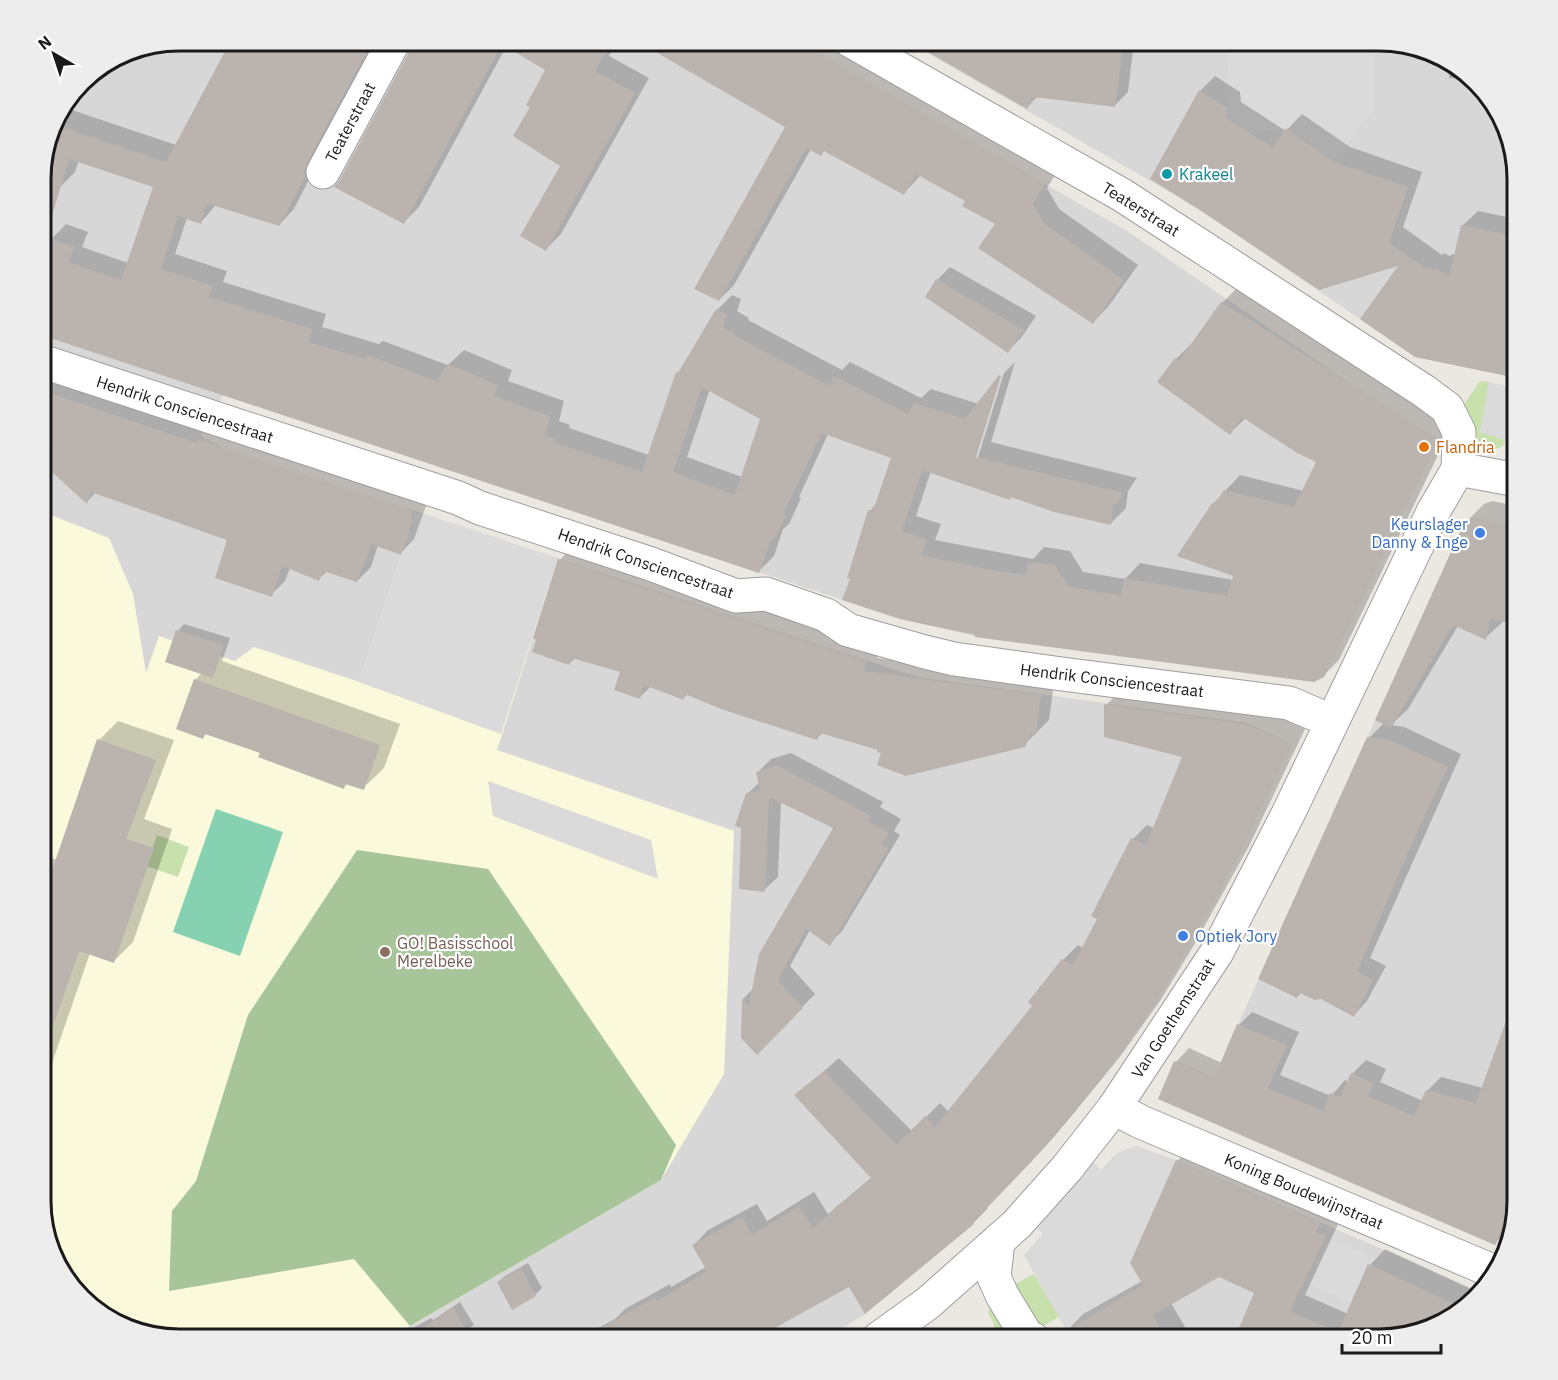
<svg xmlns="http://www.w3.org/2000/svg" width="1558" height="1380" font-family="'IBM Plex Sans',sans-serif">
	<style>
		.residential { fill: #d8d7d7 }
		.education { fill: #faf9db }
		.grass { fill: #c7e0ac }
		.forest { fill: #a8c59a }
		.pitch { fill: #87d1b3 }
		.parking { fill: #dadada }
		.shadow { fill: #0003; fill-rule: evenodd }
		.building { fill: #bab3ae; fill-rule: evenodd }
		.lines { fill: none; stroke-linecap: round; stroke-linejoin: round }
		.minor-casing { stroke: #9e9e9e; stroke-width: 35 }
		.minor { stroke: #fff; stroke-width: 33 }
		.culture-dot { fill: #0f9aa8; stroke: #fff; stroke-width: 2 }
		.food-dot { fill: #e8710a; stroke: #fff; stroke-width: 2 }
		.shop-dot { fill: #3f7fe0; stroke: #fff; stroke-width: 2 }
		.education-dot { fill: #8d6e63; stroke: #fff; stroke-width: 2 }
		.labels { text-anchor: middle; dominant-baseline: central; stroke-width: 4.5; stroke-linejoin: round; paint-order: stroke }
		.street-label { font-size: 16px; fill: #1a1a1a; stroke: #fff }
		.culture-label { font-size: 16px; fill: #0d838f; stroke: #fff; text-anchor: start }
		.food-label { font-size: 16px; fill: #c56008; stroke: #fff; text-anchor: start }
		.shop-label { font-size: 16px; fill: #366cbe; stroke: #fff; text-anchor: end }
		.education-label { font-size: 16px; fill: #785e54; stroke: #fff; text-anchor: start }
		.rim { fill: none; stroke: #1a1a1a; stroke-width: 3 }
	</style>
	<rect width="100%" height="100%" fill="#ebe7e1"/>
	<g class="residential">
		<path d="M179,41H795L1127,231L1351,384L1314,682L975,636L900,619L223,395L201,436L226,449L917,677L1247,723L1288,742L1133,1034L1103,1076L1057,1133L974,1223L865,1314L824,1339H178L126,1329L81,1299L55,1262L41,1210V169L55,118L87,75L126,51Z"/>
		<path d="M906,41H1380L1432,51L1477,81L1507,126L1517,179V378L1415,357L1230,230L1175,195Z"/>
		<path d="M1474,518L1517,527V1210L1507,1240L1495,1245L1158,1099L1176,1061L1214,1078L1465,521Z"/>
		<path d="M1176,1160L1479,1291L1475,1300L1432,1329L1379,1339H1071L1066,1330L1143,1285L1130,1263Z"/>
	</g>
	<path class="education" d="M41,511L109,538L133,594L146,673L159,636L235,661L254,647L359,682L416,511L558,558L497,750L734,831L724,1074L661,1180L388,1339H178L126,1329L81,1299L55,1262L41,1210Z"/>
	<g class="grass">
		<path d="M1480,381L1489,382L1480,432L1505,440L1504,445C1496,451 1489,450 1480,445L1469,414L1463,406Z"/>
		<path d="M157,835L189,847L178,877L146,866Z"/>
		<path d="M1034,1274L1059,1317L1037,1329L1012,1286Z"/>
		<path d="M997,1305L1020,1339H976L994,1328V1324L988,1312L990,1308Z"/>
	</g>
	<path class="forest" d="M357,850L488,869L676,1145L661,1180L410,1326L354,1259L169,1291L172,1211L196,1181L248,1015Z"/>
	<path class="pitch" d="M216,809L283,832L240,956L173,932Z"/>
	<g class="parking">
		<path d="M1229,41H1373L1374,109L1334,162L1286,128L1250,133L1226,118Z"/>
		<path d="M1489,382L1517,388V443L1480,432Z"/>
		<path d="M416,511L558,558L501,734L359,682Z"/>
		<path d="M488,781L651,840L658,879L493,816Z"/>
		<path d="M1136,1146L1176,1160L1130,1263L1143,1285L1066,1330L1024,1255L1043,1234L1036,1227L1093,1162L1101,1170L1117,1153Z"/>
		<path d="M1326,1238L1376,1259L1355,1304L1307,1283Z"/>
	</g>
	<g class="shadow">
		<path d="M220,41H379L294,209L279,225L216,205L201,222L187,218L175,254L227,271L223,282L326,314L322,327L379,344L383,341L448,365L464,350L512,370L508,381L564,401L559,421L570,425L569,428L649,455L677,373L685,365L717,310L732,295L741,299L737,311L749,318L748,320L842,370L850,362L921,398L931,389L979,404L973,463L976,464L1004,373L1015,362L991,442L1137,478L1128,491L1126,508L1111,523L931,471L916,516L941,524L935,540L1033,559L1044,547L1070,551L1083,572L1125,579L1140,563L1233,580L1235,575L1213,504L1240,475L1304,491L1318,461L1246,418L1230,433L1159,382L1176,359L1191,344L1192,345L1222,303L1237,288L1453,424L1339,660L1323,676L977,636L870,511L877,503L893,457L828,434L799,497L801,498L789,524L783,529L774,556L759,571L41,332V250L66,224L88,232L82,247L128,263L155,186L79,160L75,172L60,187L41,181V169L55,118L63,107L176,145L228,50ZM710,389L762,418L742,477L687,457Z"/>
		<path d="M414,41H618L609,56L649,78L561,234L546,249L562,165L532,106L547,69L507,45L419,207L404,222Z"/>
		<path d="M648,41H836L1059,168L1047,188L1059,209L1138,265L1108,307L1093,322L997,224L967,201L921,175L904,193L825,150L821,154L811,149L734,285L719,300L788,127Z"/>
		<path d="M910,41H1134L1128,92L1115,105L1038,96L1027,107Z"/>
		<path d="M129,50L70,100L87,75Z"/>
		<path d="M1450,63L1474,79L1449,78Z"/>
		<path d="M1215,76L1240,92L1241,102L1286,131L1302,114L1350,147L1422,172L1403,227L1442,255L1443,253L1450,256L1452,254L1456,256L1462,226L1478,211L1517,219V376L1416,356L1402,263L1319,289L1200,91Z"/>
		<path d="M950,267L1036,316L1021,338L1008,351L937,280Z"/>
		<path d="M41,372L426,497V506L414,539L401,553L378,545L371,567L357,581L327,571L319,579L290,568L285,581L271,595L229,539L96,492L87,502L49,468L44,473L41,472Z"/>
		<path d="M1492,501L1517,506V609L1485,638L1458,626L1408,709L1391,725L1404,727L1461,754L1370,958L1386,966L1367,1001L1354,1015L1321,998L1302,992L1297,997L1369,738L1384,723L1466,522L1484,504Z"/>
		<path d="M573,546L878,647L877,658L1054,682L1049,720L1024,745L883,752L880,749L823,733L817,738L688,694L683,698L651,686L640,697L622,671L575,658L569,664L560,560Z"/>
		<path d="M184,624L230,638L222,661L400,724L384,768L363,788L348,783L344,787L261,752L207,733L203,737L195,680L202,673L178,631Z"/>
		<path d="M1120,691L1265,711L1305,729L1249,846L1194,945L1160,1001L1119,1058L1069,1119L1046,1146L986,1207L988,1208L973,1223L849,1285L750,1339H578L615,1319L625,1309L670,1284L671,1287L706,1267L694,1245L708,1230L757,1204L767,1221L814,1192L828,1214L872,1177L796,1095L839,1058L912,1131L940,1103L949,1112L1034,1006L1063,960L1078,945L1083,948L1099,919L1133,839L1147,825L1154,828L1184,756L1105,706Z"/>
		<path d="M118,721L174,740L144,819L172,829L133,942L113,962L90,953L41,1095V854L57,860L99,740Z"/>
		<path d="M791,753L883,802L880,807L901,819L894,831L900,835L842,931L829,944L810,930L790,966L815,994L757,1053L742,1037L743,999L754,988L835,828L781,801L778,877L764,890L747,794L760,782L758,772L771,759Z"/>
		<path d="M1517,994V1209L1508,1230L1495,1243L1160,1098L1176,1062L1189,1048L1222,1063L1239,1025L1252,1012L1299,1032L1280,1075L1331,1096L1345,1080L1348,1082L1352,1074L1366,1060L1386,1069L1380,1082L1423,1101L1427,1091L1441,1077L1483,1088Z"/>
		<path d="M1193,1146L1340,1220L1305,1295L1348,1314L1370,1265L1385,1249L1473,1290L1466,1306L1432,1329L1379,1340L1235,1339L1256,1292L1219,1276L1171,1303L1192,1339H1073L1068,1330L1083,1314L1142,1281L1177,1161Z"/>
		<path d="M528,1263L542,1288L535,1295L512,1308L498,1282L505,1276Z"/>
		<path d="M460,1302L474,1325L454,1339H394L431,1318L433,1320Z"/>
	</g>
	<g class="building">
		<path d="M231,40H373L307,163L304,172L305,177L279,226L206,203L201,224L178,216L161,269L213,286L209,297L312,329L308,342L365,359L367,355L437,381L448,364L498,385L494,396L550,416L545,436L556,440L555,443L642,472L676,372L678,373L716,309L727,315L723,327L735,333L734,335L829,386L834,376L908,414L914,403L965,419L999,375L1001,376L976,457L1124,493L1113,508L1111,525L1054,512L1011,497L1010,500L922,470L902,531L927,540L921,555L986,569L1026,575L1028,562L1055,565L1068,586L1121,596L1124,578L1227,596L1233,576L1177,556L1212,503L1214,505L1224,490L1294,507L1316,462L1297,453L1242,417L1230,435L1157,382L1175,358L1179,361L1221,302L1439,439L1324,677L1314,682L975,637V635L900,619L842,600L850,579L847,578L868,510L873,511L891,458L822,433L784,512L787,514L774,540H771L759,573L41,335V253L44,254L50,238L74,247L68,262L121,280L153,187L69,159L52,216L41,213V169L53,124L166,162ZM702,387L760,419L735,495L673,472Z"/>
		<path d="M413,40H613L595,71L635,93L546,251L520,236L560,166L513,136L530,107L526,105L545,70L502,44L404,224L334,187L339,181L410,50Z"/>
		<path d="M635,40H795L1045,183L1033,204L1045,224L1124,280L1093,324L978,248L995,224L962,206L965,201L916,174L904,195L824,151L821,156L806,148L719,301L694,289L785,127Z"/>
		<path d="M907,40H1124L1115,107L1034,97L1027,109Z"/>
		<path d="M1199,90L1226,107V118L1273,148L1286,128L1334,162L1408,187L1389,243L1426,269L1427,267L1434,271L1436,268L1449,277L1461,225L1517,237V378L1415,357L1360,319L1398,266L1319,290L1200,210L1150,179Z"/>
		<path d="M936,279L1024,330L1008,353L925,297Z"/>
		<path d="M41,390L197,443L198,439L412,510V521L401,555L371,544L357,582L323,571L319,581L282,566L272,597L215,578L227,540L91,492L87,504L41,462Z"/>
		<path d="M1474,518L1517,526V589L1512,587L1506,622L1490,619L1486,640L1453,625L1391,728L1375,720L1465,521Z"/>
		<path d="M558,559L866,661L864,671L1041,695L1036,735L1031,734L1025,747L906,776L877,765L881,753L877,752L878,750L820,733L817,740L721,709L685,694L684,700L644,685L640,699L614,690L620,672L572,658L569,665L532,652L536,640L533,638Z"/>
		<path d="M176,630L224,645L213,678L165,662Z"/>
		<path d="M194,679L380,745L364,790L345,784L344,789L258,757L260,753L205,734L203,739L176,729Z"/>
		<path d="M1104,704L1250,725L1292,744L1235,863L1180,962L1146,1017L1119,1055L1054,1136L1031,1162L973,1222L974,1224L865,1314L849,1287L753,1340H581L655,1297L657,1301L707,1271L692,1245L742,1217L752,1235L799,1206L813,1228L871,1178L794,1095L824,1071L897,1145L925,1116L935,1127L1032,1006L1028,1002L1062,959L1073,965L1097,919L1091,916L1131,838L1146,845L1182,757L1104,737Z"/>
		<path d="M1367,737L1390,740L1448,767L1422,821L1357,971L1373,980L1354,1017L1321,999L1315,1000L1300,993L1297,998L1258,979Z"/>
		<path d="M97,739L156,760L126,839L154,848L114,963L79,951L45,1049H41V880L48,882Z"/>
		<path d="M777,765L871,816L868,821L889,833L882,844L889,848L830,946L806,929L778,980L803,1008L757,1055L741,1038L742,999L749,1005L759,954L833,828L769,797L765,892L739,889L741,828L735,826L746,793L760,790L756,772Z"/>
		<path d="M1514,999L1517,1000V1194L1495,1245L1158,1099L1174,1061L1214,1078L1237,1024L1287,1045L1268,1088L1323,1111L1330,1093L1340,1097L1351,1073L1374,1083L1368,1096L1414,1116L1426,1090L1476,1103Z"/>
		<path d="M1176,1160L1320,1223L1316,1232L1326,1236L1290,1311L1338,1332L1368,1264L1463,1308L1432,1329L1379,1340H1234L1254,1293L1219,1277L1153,1315L1167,1340H1051L1143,1285L1130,1263Z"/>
		<path d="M521,1268L536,1296L512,1310L497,1282Z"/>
		<path d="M453,1307L472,1340H406Z"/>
	</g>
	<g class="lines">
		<defs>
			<g id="minor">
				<path d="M851,41L1122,195L1424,391L1447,408L1459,432L1458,469"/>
				<path d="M323,172L394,41"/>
				<path d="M41,361L458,498L480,508L651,564L736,596L766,594L826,615L848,630L925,652L954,659L1062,674L1289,703L1331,721"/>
				<path d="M1458,469L1517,480"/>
				<path d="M1114,1108L1141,1122L1495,1272"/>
				<path d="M998,1241L994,1277L1002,1295L1028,1338L1033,1339"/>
				<path d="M878,1339L928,1303L1017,1224L1067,1168L1114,1108L1217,952L1288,814L1433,512L1458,469"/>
			</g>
		</defs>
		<use href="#minor" class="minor-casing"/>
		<use href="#minor" class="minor"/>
	</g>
	<circle class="culture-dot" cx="1167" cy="174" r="6"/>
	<circle class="food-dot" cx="1424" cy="447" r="6"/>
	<g class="shop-dot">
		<circle cx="1480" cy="533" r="6"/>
		<circle cx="1183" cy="936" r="6"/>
	</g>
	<circle class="education-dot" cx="385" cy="952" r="6"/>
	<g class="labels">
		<g class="street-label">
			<text transform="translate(350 122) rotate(-62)">Teaterstraat</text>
			<text transform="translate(1141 209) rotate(32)">Teaterstraat</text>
			<text transform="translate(185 409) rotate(18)">Hendrik Consciencestraat</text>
			<text transform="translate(646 563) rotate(19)">Hendrik Consciencestraat</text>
			<text transform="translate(1112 680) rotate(7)">Hendrik Consciencestraat</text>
			<text transform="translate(1173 1018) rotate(-57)">Van Goethemstraat</text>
			<text transform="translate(1304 1191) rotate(23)">Koning Boudewijnstraat</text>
		</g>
		<g class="culture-label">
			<text x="1179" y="174">Krakeel</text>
		</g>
		<g class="food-label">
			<text x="1436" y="447">Flandria</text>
		</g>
		<g class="shop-label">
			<text x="1468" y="524">Keurslager<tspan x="1468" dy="18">Danny &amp; Inge</tspan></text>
			<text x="1195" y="936" text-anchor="start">Optiek Jory</text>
		</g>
		<g class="education-label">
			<text x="397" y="943">GO! Basisschool<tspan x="397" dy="18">Merelbeke</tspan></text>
		</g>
	</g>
	<path d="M0 0H1558V1380H0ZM179 51H1379A128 128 0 0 1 1507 179V1201A128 128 0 0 1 1379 1329H179A128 128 0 0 1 51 1201V179A128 128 0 0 1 179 51Z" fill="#ededed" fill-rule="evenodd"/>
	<path class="rim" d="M179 51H1379A128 128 0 0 1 1507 179V1201A128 128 0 0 1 1379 1329H179A128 128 0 0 1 51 1201V179A128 128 0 0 1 179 51Z"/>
	<g transform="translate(54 54) rotate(321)" stroke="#ffffff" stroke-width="4.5" paint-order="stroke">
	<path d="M0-4.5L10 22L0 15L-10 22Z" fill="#1a1a1a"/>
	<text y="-9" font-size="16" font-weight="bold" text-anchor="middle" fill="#1a1a1a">N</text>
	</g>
	<path d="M1342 1344v9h99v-9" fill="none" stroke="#1a1a1a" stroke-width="3"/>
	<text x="1351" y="1344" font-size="18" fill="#1a1a1a" stroke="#ffffff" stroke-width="4.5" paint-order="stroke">20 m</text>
</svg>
